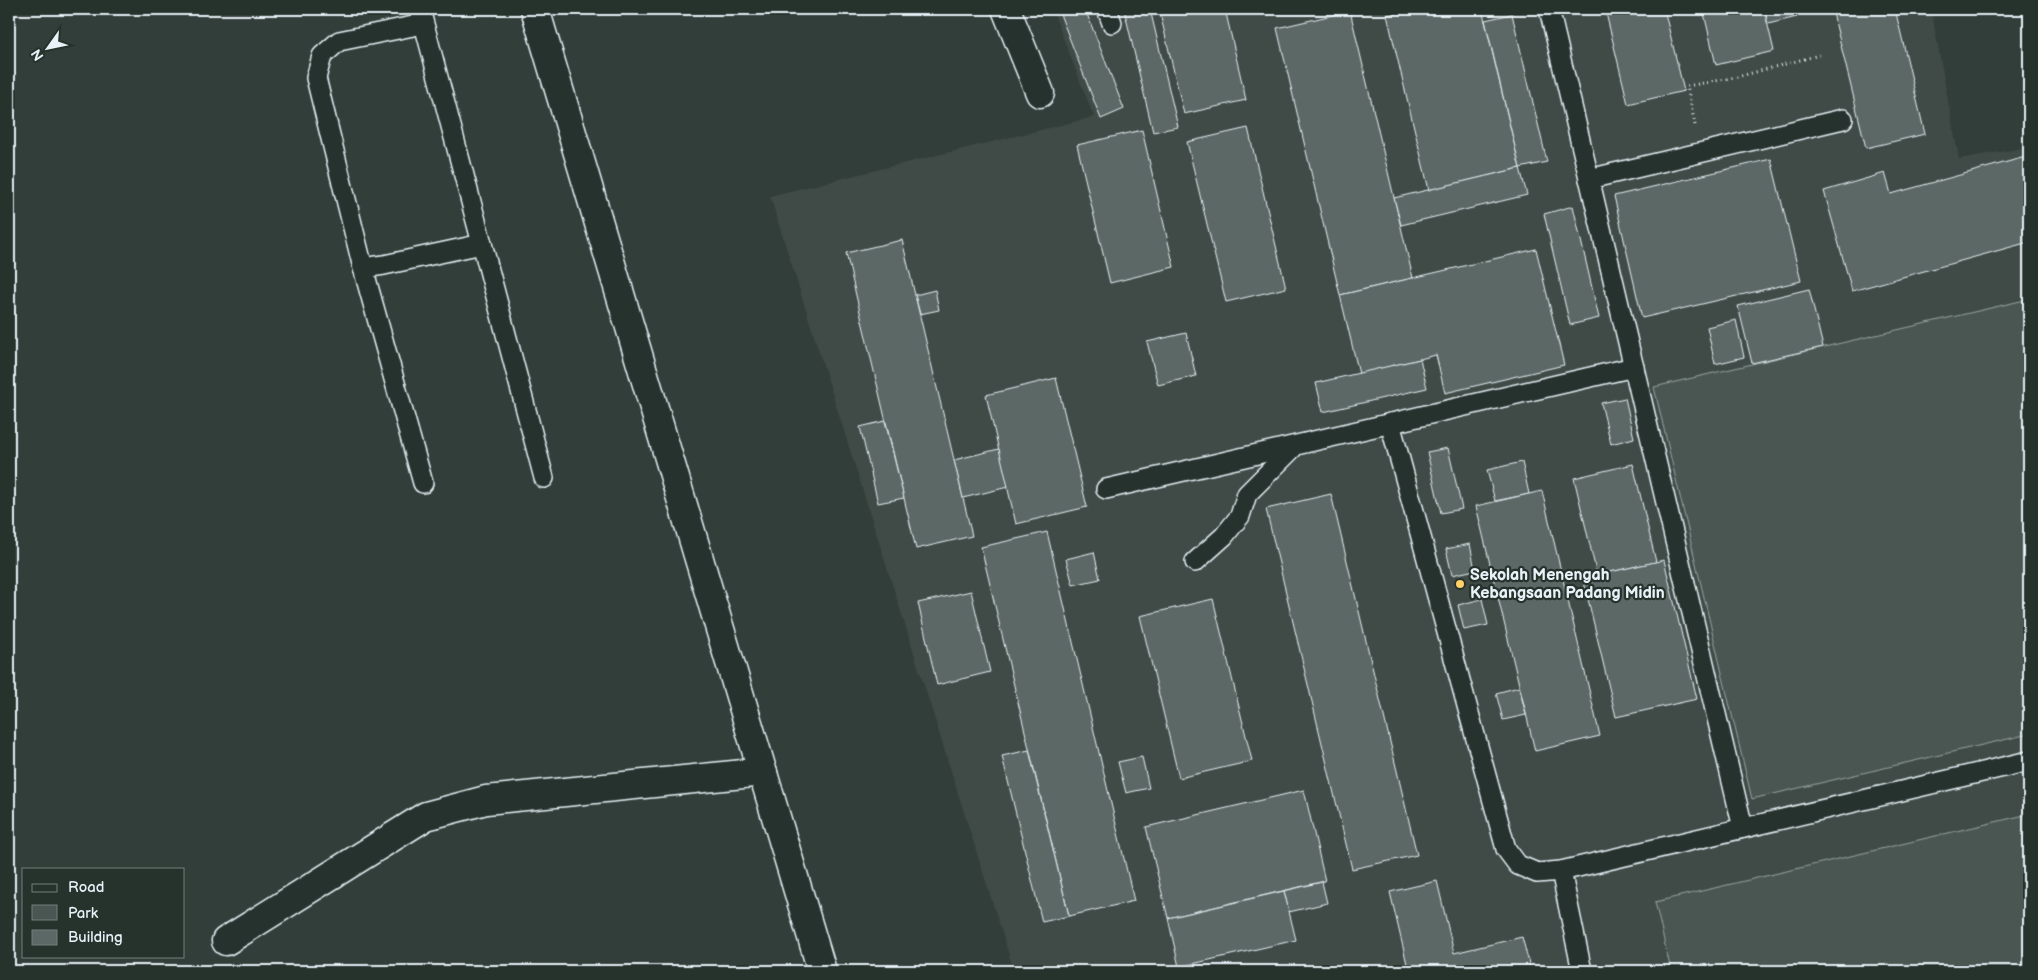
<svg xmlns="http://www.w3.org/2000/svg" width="2038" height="980" font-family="'Balsamiq Sans',sans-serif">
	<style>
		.built { fill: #3f4b46 }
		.green { fill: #495651; stroke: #98a4a4 }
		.building { fill: #5c6865; stroke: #e8f1f8 }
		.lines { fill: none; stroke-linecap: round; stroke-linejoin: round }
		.lane-casing { stroke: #e8f1f8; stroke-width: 22 }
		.street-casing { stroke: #e8f1f8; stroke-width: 31 }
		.path { stroke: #e8f1f8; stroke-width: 3; stroke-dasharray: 1 4; stroke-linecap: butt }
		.lane { stroke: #26332d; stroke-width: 19 }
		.street { stroke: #26332d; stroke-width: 28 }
		.poi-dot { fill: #ffd166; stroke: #26332d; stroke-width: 2 }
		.labels { text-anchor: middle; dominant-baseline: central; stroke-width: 4.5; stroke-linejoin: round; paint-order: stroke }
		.poi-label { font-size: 16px; font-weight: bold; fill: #e8f1f8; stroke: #26332d; text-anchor: start }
	</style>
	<rect width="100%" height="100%" fill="#323e39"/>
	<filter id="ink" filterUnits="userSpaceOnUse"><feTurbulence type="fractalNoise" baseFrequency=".02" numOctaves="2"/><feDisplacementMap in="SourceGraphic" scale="10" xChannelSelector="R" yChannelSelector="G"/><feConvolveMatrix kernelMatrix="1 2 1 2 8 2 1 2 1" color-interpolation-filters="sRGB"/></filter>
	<g filter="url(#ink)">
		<path class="built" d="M1052,9H1931L1959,159L2029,147V971H1014L770,196L1094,117Z"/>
		<g class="green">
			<path d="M2029,299V734L1752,799L1654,387Z"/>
			<path d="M2029,814V971H1671L1655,902Z"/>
		</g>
		<g class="building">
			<path d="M1058,9H1085L1124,109L1101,119Z"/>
			<path d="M1124,9H1150L1178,127L1153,132Z"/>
			<path d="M1159,9H1225L1246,100L1184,114Z"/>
			<path d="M1414,9H1482L1520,168L1429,190L1387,15Z"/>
			<path d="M1605,9H1664L1684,91L1628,104Z"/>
			<path d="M1703,9H1764L1774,51L1716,65Z"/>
			<path d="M1764,9H1795L1797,17L1768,24Z"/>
			<path d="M1832,9H1895L1925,134L1866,148Z"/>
			<path d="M1350,11L1413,278L1340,295L1277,28Z"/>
			<path d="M1512,14L1547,162L1520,168L1485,20Z"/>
			<path d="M1248,128L1286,288L1226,302L1187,142Z"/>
			<path d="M1142,130L1174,267L1110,283L1077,145Z"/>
			<path d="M2029,156V242L1852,291L1824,191L1885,173L1891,194Z"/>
			<path d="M1771,159L1801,281L1642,318L1614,196Z"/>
			<path d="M1520,168L1527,195L1401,225L1394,198Z"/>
			<path d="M1573,206L1599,318L1570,325L1544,214Z"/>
			<path d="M902,240L972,536L916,549L846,253Z"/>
			<path d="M1536,249L1564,365L1445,393L1436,355L1359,374L1340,295Z"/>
			<path d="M1809,289L1823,347L1752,363L1738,306Z"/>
			<path d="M935,290L939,310L920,314L915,295Z"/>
			<path d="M1736,320L1744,357L1715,364L1707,327Z"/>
			<path d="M1186,333L1196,376L1158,385L1147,342Z"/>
			<path d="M1420,359L1427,388L1323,412L1316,383Z"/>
			<path d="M1056,378L1087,507L1016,524L986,395Z"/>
			<path d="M1625,398L1634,438L1611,444L1601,403Z"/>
			<path d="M885,421L904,498L878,503L860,427Z"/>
			<path d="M1448,448L1462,509L1441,513L1427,452Z"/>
			<path d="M999,449L1008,487L963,498L954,460Z"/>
			<path d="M1522,462L1529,494L1495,501L1487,470Z"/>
			<path d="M1633,464L1656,562L1597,575L1574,478Z"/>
			<path d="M1542,491L1600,736L1535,751L1476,506Z"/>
			<path d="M1331,494L1417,855L1352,869L1266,509Z"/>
			<path d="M1047,532L1134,901L1069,916L981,547Z"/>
			<path d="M1470,544L1475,570L1452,575L1446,549Z"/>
			<path d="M1094,552L1100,579L1073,585L1066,559Z"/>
			<path d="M1664,560L1697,699L1616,717L1583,578Z"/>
			<path d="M971,591L990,672L937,685L918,603Z"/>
			<path d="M1213,599L1252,761L1179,778L1140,616Z"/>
			<path d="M1482,599L1488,625L1464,630L1458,605Z"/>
			<path d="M1519,687L1526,715L1503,720L1496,693Z"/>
			<path d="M1029,750L1069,916L1042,922L1002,756Z"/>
			<path d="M1142,757L1149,788L1126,793L1118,762Z"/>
			<path d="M1304,790L1325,881L1168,918L1146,827Z"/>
			<path d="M1437,881L1454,953L1522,937L1531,971H1383V970L1407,964L1390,892Z"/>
			<path d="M1322,882L1327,903L1289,912L1284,891Z"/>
			<path d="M1284,891L1296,940L1179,967L1168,918Z"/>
		</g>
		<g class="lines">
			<defs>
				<g id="lane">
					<path d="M420,9L544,478"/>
					<path d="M1107,9L1112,23"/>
					<path d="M1549,9L1743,828"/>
					<path d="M423,24L339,41L322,56L316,78L363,268L384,265L482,244"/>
					<path d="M1589,179L1843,119"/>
					<path d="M363,268L423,483"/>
					<path d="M1390,423L1506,849L1518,865L1537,873L1561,871L2029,761"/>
					<path d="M1106,489L1634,367"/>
					<path d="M1195,562L1224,536L1240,516L1247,494L1295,446"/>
					<path d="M1561,871L1582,971"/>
				</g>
				<g id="street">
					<path d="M535,9L822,971"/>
					<path d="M1006,9L1040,93"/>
					<path d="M226,941L426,816L486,800L763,772"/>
				</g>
			</defs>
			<use href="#lane" class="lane-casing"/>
			<use href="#street" class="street-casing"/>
			<path class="path" d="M1695,125L1687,86L1737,77L1819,55"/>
			<use href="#lane" class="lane"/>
			<use href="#street" class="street"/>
		</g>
	</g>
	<circle class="poi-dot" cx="1460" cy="584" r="5"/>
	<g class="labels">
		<g class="poi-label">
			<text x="1470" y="575">Sekolah Menengah<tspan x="1470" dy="18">Kebangsaan Padang Midin</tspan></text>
		</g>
	</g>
	<rect width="2038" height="980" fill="none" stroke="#26332d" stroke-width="30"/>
	<rect x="15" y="15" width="2008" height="950" fill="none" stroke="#e8f1f8" stroke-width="2" filter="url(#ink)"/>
	<rect x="22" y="868" width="162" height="90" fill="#26332d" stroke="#747f7e"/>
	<rect x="32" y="884" width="25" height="8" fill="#26332d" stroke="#747f7e"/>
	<text x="68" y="892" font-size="15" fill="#e8f1f8">Road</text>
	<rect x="32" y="905" width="25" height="15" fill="#495651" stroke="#747f7e"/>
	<text x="68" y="918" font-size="15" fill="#e8f1f8">Park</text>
	<rect x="32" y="930" width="25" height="15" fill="#5c6865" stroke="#747f7e"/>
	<text x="68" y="942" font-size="15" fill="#e8f1f8">Building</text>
	<g transform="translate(48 48) rotate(237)" stroke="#26332d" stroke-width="4" paint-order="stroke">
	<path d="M0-4L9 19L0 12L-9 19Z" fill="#e8f1f8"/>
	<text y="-8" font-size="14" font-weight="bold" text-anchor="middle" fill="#e8f1f8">N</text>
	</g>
</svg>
